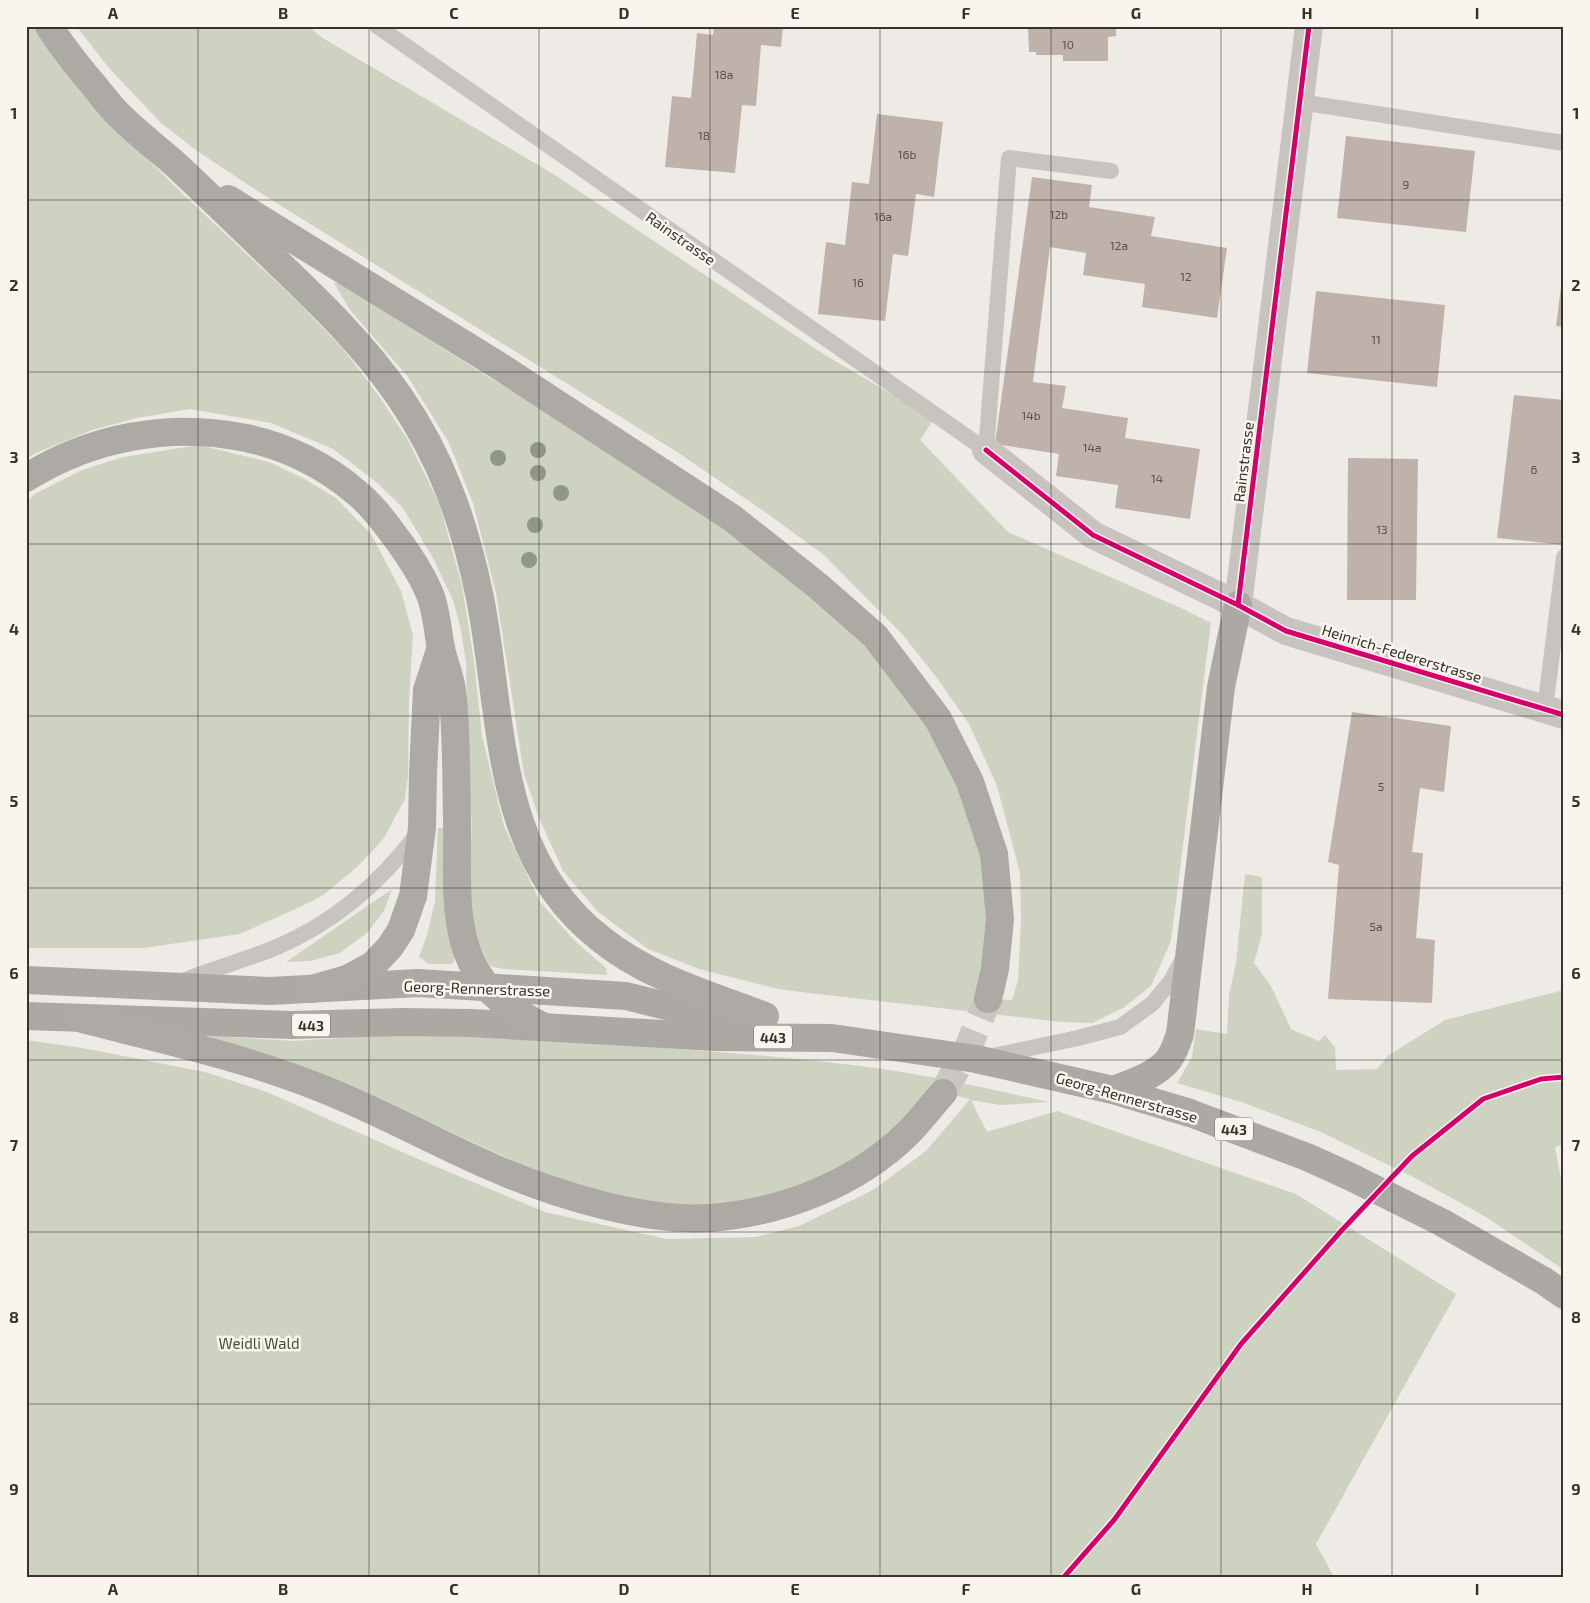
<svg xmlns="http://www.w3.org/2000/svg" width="1590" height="1603" font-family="'Exo 2',sans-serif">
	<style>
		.green { fill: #ced3c1 }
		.building { fill: #bfb2aa }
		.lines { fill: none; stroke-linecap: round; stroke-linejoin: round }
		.motorway-tunnel { stroke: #cac6c1; stroke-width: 28; stroke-dasharray: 28 14; stroke-linecap: butt }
		.service { stroke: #c7c3be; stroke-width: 16 }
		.minor { stroke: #c7c3be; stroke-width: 28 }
		.tertiary { stroke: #c7c3be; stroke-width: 28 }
		.trunk { stroke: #aca9a4; stroke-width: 28 }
		.motorway { stroke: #adaaa5; stroke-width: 28 }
		.cycleway-casing { stroke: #f9f5ee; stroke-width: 8 }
		.cycleway { stroke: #d6006c; stroke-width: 5 }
		.tree { fill: #909884 }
		.grid { fill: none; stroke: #38312c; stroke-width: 1; stroke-opacity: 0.55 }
		.labels { text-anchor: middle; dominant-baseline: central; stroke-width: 5; stroke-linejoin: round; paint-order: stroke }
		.number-label { font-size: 12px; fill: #5a514c }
		.shield { fill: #f9f5ee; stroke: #726c66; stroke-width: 1 }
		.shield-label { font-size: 14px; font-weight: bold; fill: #38312c }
		.street-label { font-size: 15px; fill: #38312c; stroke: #f9f5ee }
		.park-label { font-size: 15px; fill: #445433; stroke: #f9f5ee }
		.neatline { fill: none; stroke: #38312c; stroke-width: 2 }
		.grid-label { font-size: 16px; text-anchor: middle; font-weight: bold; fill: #38312c }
	</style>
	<rect width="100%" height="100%" fill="#eeebe6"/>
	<g class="green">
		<path d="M26,26H35L62,66L101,113L185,196L300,304L344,350L379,396L408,440L439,503L462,585L474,661L482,736L504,826L540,902L575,941L606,968L607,975L504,969L490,966L475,937L469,885L472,823L468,780L466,663L461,630L453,600L433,558L403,508L375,481L333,449L271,423L190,409L137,418L92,430L36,453L26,459Z"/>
		<path d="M76,26H308L321,37L555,175L825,355L934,419L920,440L1008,532L1183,609L1211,623L1171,941L1151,986L1123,1008L1092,1023L1062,1022L809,993L778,989L699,969L648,949L598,912L563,871L539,818L524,774L496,593L473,503L449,443L408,377L350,310L334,283H339L485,375L560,419L713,519L838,613L927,721L957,774L977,836L989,888L988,946L977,998L1012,1000L1018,980L1021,920L1020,873L997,786L969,724L937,678L902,634L824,555L765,512L677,452L262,194L200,153L161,123L109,68Z"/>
		<path d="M199,445L269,462L303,478L336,498L371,534L401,591L413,635L409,700L408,776L405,799L385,836L378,845L357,867L322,896L302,906L240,934L144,948H26V502L35,494L82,470L123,457Z"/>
		<path d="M438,828H443L447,908L455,958L452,964H429L419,957L427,935L435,901Z"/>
		<path d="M1245,874L1262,877V934L1254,963L1271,986L1291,1029L1319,1041L1325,1035L1335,1047L1336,1070L1377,1069L1389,1055L1445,1020L1564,990V1144L1555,1147L1564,1195V1270L1486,1217L1419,1180L1323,1133L1244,1103L1177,1083L1192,1057L1196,1029L1227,1034L1229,995L1236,963Z"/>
		<path d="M392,889L384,911L367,933L340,953L310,961L286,962Z"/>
		<path d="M413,1033C560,1041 707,1048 853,1065C920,1073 985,1088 1050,1102L1000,1105L971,1100L987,1132L1057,1111L1296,1194L1456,1294L1316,1544L1334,1577H26V1040L83,1048L205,1072L267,1092L418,1159L545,1212L667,1239L756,1237L799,1226L873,1190L926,1151L970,1099L931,1090L910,1115L846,1168L750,1203L687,1206L648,1202L583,1187L527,1167L433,1124L424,1122L208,1038L212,1036L294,1041Z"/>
	</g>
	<g class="building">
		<path d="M714,26H783L781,47L761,45L756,106L742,105L735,173L665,167L672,96L691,98L697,33L713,35Z"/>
		<path d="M1028,26H1116V36L1108,37V61H1063V55H1036V52H1029Z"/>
		<path d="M877,114L943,122L934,197L916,194L908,256L893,254L885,321L818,314L826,242L845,245L852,182L869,184Z"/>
		<path d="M1346,136L1475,151L1466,232L1337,218Z"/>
		<path d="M1032,177L1092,185L1089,207L1155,217L1151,236L1227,248L1217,318L1142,307L1145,284L1083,275L1086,253L1050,247L1033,382L1066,386L1062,408L1128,418L1125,438L1200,449L1190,519L1115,508L1118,485L1056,476L1059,454L995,444Z"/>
		<path d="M1563,272H1564V327L1556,326Z"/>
		<path d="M1316,291L1445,305L1437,387L1307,373Z"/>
		<path d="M1514,395L1564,400V545L1497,538Z"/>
		<path d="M1348,458L1418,459L1416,600H1347Z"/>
		<path d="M1352,712L1451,726L1444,792L1420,788L1412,852L1423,853L1416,938L1435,940L1432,1003L1328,999L1339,865L1328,862Z"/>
	</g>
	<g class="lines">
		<path class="motorway-tunnel" d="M943,1093L968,1048L988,999"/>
		<g class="service">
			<path d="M377,26L986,450"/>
			<path d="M1300,102L1564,143"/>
			<path d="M986,450L1009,158L1111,171"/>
			<path d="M1545,709L1564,557"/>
			<path d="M180,982C212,969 246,960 277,947C333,923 381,882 418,833"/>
			<path d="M988,1057L1078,1038L1120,1027L1152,1004L1171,981L1183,959"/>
		</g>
		<path class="minor" d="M986,450L1093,535L1238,605L1286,631L1564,715"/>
		<path class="tertiary" d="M1238,605L1309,26"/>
		<g class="trunk">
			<path d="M26,980L270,991L418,983L626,996L674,1008L751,1015"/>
			<path d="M26,1016L291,1025L403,1022L471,1023L715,1037L832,1038L976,1059L1113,1090L1190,1113L1307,1157L1351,1177L1441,1222L1544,1281L1564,1295"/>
			<path d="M1113,1090C1131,1083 1156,1076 1169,1059C1174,1052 1177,1043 1180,1034L1221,687L1238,605"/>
		</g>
		<g class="motorway">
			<path d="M49,26C63,49 79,68 96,88C104,98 112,109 121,117C138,134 157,148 175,164C206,193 237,223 268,253C315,298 362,342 399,396C442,458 465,524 480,598C504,719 493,857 602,940C650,978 708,994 765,1016"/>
			<path d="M228,199L496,364L732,518L818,586L875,636L938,719L970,782L994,854L1000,919L995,969L988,999"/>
			<path d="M26,478C91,437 171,422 246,438C286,446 326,466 357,493C373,506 385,523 397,539C411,558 423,576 431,597C436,612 438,628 440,644C443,660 450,675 452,690C457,733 456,777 457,819C458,864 452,921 471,961C487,996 511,1010 544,1027"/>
			<path d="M312,989L347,979L373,965L390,947L401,930L413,896L422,828L423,773L427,690L441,647"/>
			<path d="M78,1018C160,1039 244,1057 323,1089C381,1112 436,1143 494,1168C553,1194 644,1222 709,1218C781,1213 857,1184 909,1132C921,1120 931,1106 943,1093"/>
		</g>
		<defs>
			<g id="cycleway">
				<path d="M986,450L1093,535L1238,605L1286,631L1564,715"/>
				<path d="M1238,605L1309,26"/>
				<path d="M1064,1577L1114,1520L1241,1344L1342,1230L1412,1156L1483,1099L1541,1079L1564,1077"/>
			</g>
		</defs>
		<use href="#cycleway" class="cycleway-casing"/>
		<use href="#cycleway" class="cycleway"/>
	</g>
	<g class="tree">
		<circle cx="538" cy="450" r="8"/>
		<circle cx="498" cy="458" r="8"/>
		<circle cx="538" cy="473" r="8"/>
		<circle cx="561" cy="493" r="8"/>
		<circle cx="535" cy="525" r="8"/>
		<circle cx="529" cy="560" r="8"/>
	</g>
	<path class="grid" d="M198,26V1577M369,26V1577M539,26V1577M710,26V1577M880,26V1577M1051,26V1577M1221,26V1577M1392,26V1577M26,200H1564M26,372H1564M26,544H1564M26,716H1564M26,888H1564M26,1060H1564M26,1232H1564M26,1404H1564"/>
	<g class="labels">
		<g class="number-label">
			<text x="1068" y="44">10</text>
			<text x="724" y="74">18a</text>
			<text x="704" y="135">18</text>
			<text x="907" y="154">16b</text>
			<text x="1406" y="184">9</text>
			<text x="1059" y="214">12b</text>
			<text x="883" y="216">16a</text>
			<text x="1119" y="245">12a</text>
			<text x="1186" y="276">12</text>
			<text x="858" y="282">16</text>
			<text x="1376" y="339">11</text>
			<text x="1031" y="415">14b</text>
			<text x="1092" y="447">14a</text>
			<text x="1534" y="469">6</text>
			<text x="1157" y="478">14</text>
			<text x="1382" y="529">13</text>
			<text x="1381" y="786">5</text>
			<text x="1376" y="926">5a</text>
		</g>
		<g class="shield">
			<rect x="292" y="1013.5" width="38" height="23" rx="4"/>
			<rect x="754" y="1025.5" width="38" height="23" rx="4"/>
			<rect x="1215" y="1117.5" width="38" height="23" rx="4"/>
		</g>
		<g class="shield-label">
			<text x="311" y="1025">443</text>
			<text x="773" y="1037">443</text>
			<text x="1234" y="1129">443</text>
		</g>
		<g class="street-label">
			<text transform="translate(681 238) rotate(35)">Rainstrasse</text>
			<text transform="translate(1243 462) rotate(-83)">Rainstrasse</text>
			<text transform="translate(1402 653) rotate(17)">Heinrich-Federerstrasse</text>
			<text transform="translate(477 988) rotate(2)">Georg-Rennerstrasse</text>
			<text transform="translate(1127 1097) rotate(16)">Georg-Rennerstrasse</text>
		</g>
		<g class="park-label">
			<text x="259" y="1343">Weidli Wald</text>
		</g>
	</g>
	<rect width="1590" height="1603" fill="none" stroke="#f9f5ee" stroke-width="55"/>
	<rect x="28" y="28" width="1534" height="1548" class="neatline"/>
	<g class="grid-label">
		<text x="113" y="19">A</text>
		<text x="283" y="19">B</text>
		<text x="454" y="19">C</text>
		<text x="624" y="19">D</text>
		<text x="795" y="19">E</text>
		<text x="966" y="19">F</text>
		<text x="1136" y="19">G</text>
		<text x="1307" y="19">H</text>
		<text x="1477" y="19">I</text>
		<text x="14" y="119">1</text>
		<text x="1576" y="119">1</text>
		<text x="14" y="291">2</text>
		<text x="1576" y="291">2</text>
		<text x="14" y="463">3</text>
		<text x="1576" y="463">3</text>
		<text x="14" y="635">4</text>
		<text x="1576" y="635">4</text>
		<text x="14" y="807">5</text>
		<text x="1576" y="807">5</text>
		<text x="14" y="979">6</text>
		<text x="1576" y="979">6</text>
		<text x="14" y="1151">7</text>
		<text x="1576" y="1151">7</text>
		<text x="14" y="1323">8</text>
		<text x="1576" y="1323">8</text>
		<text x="14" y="1495">9</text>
		<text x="1576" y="1495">9</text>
		<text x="113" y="1595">A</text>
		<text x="283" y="1595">B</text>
		<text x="454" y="1595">C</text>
		<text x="624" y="1595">D</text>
		<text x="795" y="1595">E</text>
		<text x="966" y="1595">F</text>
		<text x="1136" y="1595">G</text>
		<text x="1307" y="1595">H</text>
		<text x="1477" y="1595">I</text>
	</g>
</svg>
